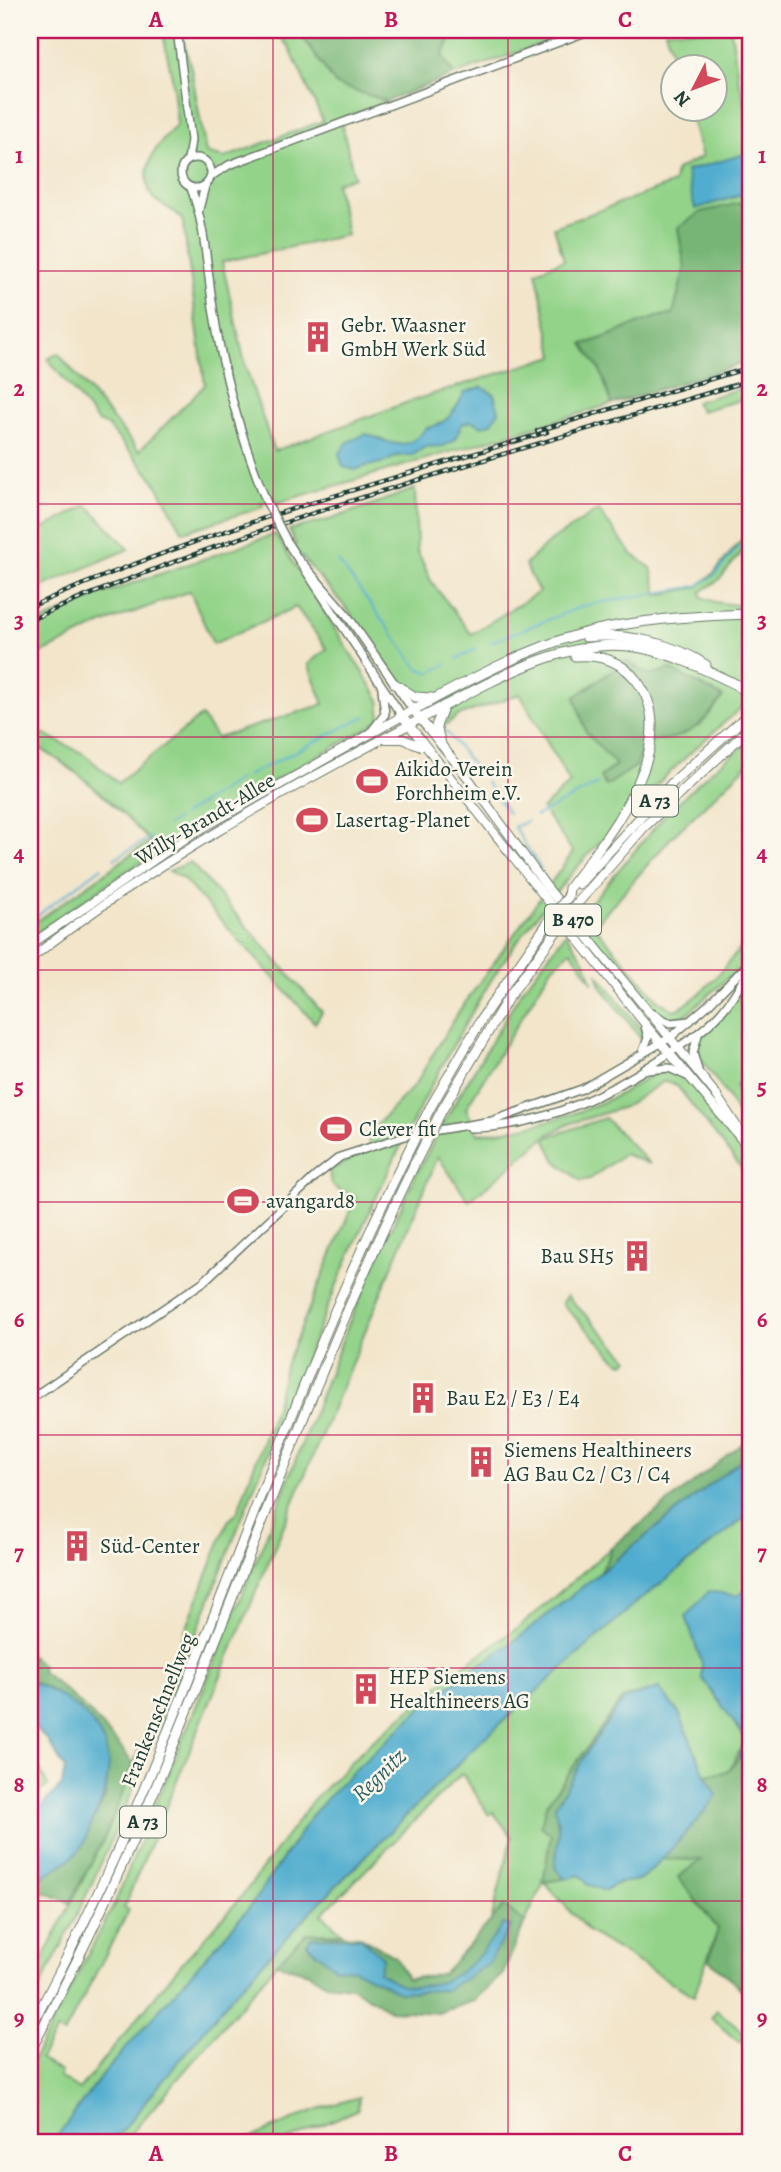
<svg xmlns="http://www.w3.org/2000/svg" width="781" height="2172" font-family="Alegreya,serif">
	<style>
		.green { fill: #93d389; stroke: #59885e; stroke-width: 2; fill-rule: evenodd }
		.forest { fill: #76b575; stroke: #4a7954; stroke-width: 2 }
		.water { fill: #51adcf; stroke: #387582; stroke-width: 2 }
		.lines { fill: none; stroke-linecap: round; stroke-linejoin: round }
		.stream { stroke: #51adcf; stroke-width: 2 }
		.secondary-casing { stroke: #697868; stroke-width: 10 }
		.primary-casing { stroke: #697868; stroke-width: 10 }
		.highway-casing { stroke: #697868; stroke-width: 11 }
		.secondary { stroke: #fff; stroke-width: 7 }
		.primary { stroke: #fff; stroke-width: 8 }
		.highway { stroke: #fff; stroke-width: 9 }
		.rail-casing { stroke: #1f3d34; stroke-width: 4.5 }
		.rail { stroke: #fbf7ec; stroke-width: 2; stroke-dasharray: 5; stroke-linecap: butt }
		.secondary-bridge-casing { stroke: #697868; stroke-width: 10; stroke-linecap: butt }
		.highway-bridge-casing { stroke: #697868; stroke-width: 11; stroke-linecap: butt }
		.secondary-bridge { stroke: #fff; stroke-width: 7 }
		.highway-bridge { stroke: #fff; stroke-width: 9 }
		.grid { fill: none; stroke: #c2185b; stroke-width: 2; stroke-opacity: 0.55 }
		.labels { text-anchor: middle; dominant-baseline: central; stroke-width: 5; stroke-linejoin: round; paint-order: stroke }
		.shield { fill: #fbf7ec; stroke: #61756b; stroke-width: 2 }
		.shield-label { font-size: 19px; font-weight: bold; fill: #1f3d34 }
		.poi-label { font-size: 21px; fill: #1f3d34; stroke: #fbf7ec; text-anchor: start }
		.street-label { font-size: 21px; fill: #1f3d34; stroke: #fbf7ec }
		.water-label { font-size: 23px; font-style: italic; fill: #2e5f62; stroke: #fbf7ec }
		.neatline { fill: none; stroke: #c2185b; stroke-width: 2.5 }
		.grid-label { font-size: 23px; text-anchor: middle; font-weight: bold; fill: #c2185b }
	</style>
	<rect width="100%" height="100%" fill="#fbf7ec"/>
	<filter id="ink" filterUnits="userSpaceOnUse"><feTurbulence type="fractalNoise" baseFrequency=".0143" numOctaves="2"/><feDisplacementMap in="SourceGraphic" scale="14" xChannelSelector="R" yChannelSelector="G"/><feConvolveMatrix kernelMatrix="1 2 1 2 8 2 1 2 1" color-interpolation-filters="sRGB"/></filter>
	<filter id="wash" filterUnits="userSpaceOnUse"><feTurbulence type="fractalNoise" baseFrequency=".00686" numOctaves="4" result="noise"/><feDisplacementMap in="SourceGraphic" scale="28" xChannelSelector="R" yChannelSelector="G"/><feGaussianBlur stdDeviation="1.57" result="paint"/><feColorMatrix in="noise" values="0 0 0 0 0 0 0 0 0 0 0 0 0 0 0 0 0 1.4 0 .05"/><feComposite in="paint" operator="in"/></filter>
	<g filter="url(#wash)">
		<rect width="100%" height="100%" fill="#f2e5ca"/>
		<g class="green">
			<path d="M162,30H181L191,68L206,153L224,158L323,121L289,47L275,30H298L336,85L387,101L341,119L354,177L336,183L347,235L222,262L246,368L274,451L414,400L554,356L536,271L564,260L554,227L674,183L676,170L702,157L688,109L714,108V66H676L665,30H731L738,77L751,125V203L744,202L678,228L685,268L673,314C642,318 614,337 584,344L600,370L612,404L277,503L274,497L261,503L263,507L183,532L154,480L108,426L98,422L48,359L58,353L139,451L205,385L183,222C176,208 163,208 153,198C149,194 148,187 147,182C146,155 160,144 177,124L172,77Z"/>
			<path d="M455,30H580L454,75L442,56Z"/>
			<path d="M751,385V397L701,411L695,402Z"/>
			<path d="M415,489L417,550L431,581L471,634L539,592L525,565L548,543L598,510L632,554L651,568L658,595L697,587L714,573L747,533L751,535V541L719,580L701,592L702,597L715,602L751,607V699C653,784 549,883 482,995C355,1209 273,1444 180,1674C135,1786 90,1899 30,2005V1984L106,1834L228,1521L237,1513L275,1408L286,1363L356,1197C341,1190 327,1190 330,1170L371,1149L367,1135L415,1085L455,1017L573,852L542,809L570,783L520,694L458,716L441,728L427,695L410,691L397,681L347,609L292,546L296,544L289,530L332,519ZM670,669L723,697L700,726L646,740L636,766L600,777L616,765Z"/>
			<path d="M87,505L129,549L30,592V536Z"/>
			<path d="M275,534L380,700V718L370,727C253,791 138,860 30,938V926L150,841C112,803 78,768 30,743V727L84,754L118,783L201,716L217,738L324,704L308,664L327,649L296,607L213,644L190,591L102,624L30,659V627L102,594Z"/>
			<path d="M751,740V761L670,839L594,926L659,1001L674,1010C698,1004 734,955 751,935V1077L736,1086L751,1115V1140L726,1094L697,1054L700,1038L728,1009L748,978L737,970L686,1015L668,1019L656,1013L577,919L666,814L712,770Z"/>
			<path d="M190,862L322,1012L315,1023L182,878L169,871Z"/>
			<path d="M566,933L586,963L593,983L571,950L551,969L466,1108L478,1134C526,1129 579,1115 622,1093C642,1083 657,1063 680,1076C696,1085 736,1140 751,1157V1180L677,1086L670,1082H663L624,1107L569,1124L548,1135L469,1201L438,1157L124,1907L129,1910L64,2034L56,2031L40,2059L61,2072L59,2077L79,2090L182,1963L242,1896L311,1803L362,1750L456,1671L523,1624L613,1546L601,1572L517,1639L432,1698L313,1814L250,1907L103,2074L53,2142H30V2065L115,1903L265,1539L348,1325L414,1178L454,1104L521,992Z"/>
			<path d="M597,973L642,1030L645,1039H641L601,986Z"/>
			<path d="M605,1118L650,1164L624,1154L590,1179L581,1181L556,1161L546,1141L548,1137Z"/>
			<path d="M567,1296L629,1359L625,1363L619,1362L563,1305L562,1302Z"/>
			<path d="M751,1513V1587L737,1596L686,1616L702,1664V1678L746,1739L728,1772L705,1775L680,1715L659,1688L623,1698L546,1805L551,1834L544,1882L580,1875L589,1885L640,1879L659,1859L702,1860L678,1877L718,1929L694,1996L589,1932L544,1882L525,1922L504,1907L491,1921L512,1837L493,1812L489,1815L462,1773L322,1914L342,1933H307L276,1964L124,2142H113L231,1997L319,1903L482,1740L637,1602Z"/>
			<path d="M30,1750L48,1786L30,1798Z"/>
			<path d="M717,2010L746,2035L740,2043L711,2018Z"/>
			<path d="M359,2097L358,2109L284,2142H242L315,2110Z"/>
		</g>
		<g class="forest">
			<path d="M298,30H455L442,56L454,75L387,101L336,85Z"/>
			<path d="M744,202L751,203V361L612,404L600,370L583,344C614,337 642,318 673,314L685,268L678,228L701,212Z"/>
			<path d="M626,661L650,675L670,669L723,697C701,726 685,743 646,740L636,766L606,786L600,777L616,765L586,732L575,697Z"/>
			<path d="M751,1437V1452L601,1572L613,1546Z"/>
			<path d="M30,1655L42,1665L41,1671C77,1698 108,1729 134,1765L106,1834L70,1903L45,1892L30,1905V1887L93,1820L106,1796L81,1710L50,1690L30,1681Z"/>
			<path d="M623,1698L555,1806L559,1832L555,1868L565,1879L543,1882L551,1834L541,1826L546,1805Z"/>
			<path d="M739,1757L751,1764V1895L744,1903L751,1909V1998L709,1960L718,1929L678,1877L701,1860L659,1859L717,1795L705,1775L728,1772Z"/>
			<path d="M504,1906L525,1922L503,1974L473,2001L438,2013L390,2010L351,1987L326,1984L309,1973L276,1964L307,1933L359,1936L396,1957L407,1979L443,1974Z"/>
		</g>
		<g class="water">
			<path d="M745,154L751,192L695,209L686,171Z"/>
			<path d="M482,387L494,394L499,411L492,423L482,426L472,421L462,424L455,440L444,446L425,447L413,455L396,456C384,466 369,463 355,470L343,467L339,454L348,442L366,434C392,443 406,454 426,428C448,425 455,410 465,392Z"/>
			<path d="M751,1452V1513L637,1602L482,1740L319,1903L231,1997L113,2142H53L103,2074L250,1907L313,1814L342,1782L432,1698L517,1639Z"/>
			<path d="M751,1587V1764L739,1757L746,1739L702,1678V1664L686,1616L709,1591L737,1596Z"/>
			<path d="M30,1681C94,1708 130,1749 94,1818C89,1828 86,1844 78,1852C65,1866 44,1873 30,1887V1818L62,1785L65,1768L47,1740L30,1723Z"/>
			<path d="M659,1688L680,1715L705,1775L717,1795C708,1809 652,1873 640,1879C626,1885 620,1878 605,1891L589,1885L580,1875L565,1879L555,1868L559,1832L555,1806L590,1747L625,1699Z"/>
			<path d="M503,1924L511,1926L487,1965L446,1990L399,1992L354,1969L335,1968L307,1944L312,1937L361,1938L383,1957L379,1972C386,1976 396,1984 404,1985C450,1992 480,1959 503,1924Z"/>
		</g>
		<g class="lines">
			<g class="stream">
				<path d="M744,540L751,532"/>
				<path d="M338,561L418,668L431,673L446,664"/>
				<path d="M491,642L586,605L697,586L715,575L738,547"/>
				<path d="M457,659L476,649"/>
				<path d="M445,730L473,766"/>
				<path d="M247,776L366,716"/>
				<path d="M486,782L508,813"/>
				<path d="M182,816L240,779"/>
				<path d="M536,816L598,784"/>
				<path d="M527,821L514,827L541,869"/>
				<path d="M168,825L177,819"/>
				<path d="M114,859L151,837"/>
				<path d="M30,921L102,867"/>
			</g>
		</g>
	</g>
	<g filter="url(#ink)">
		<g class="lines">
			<defs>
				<g id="secondary">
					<path d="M177,30L191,140L188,160"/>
					<circle cx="196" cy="173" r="15"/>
					<path d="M211,176L229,165L591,30"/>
					<path d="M191,188C206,228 207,272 214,314C224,379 242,440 266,501"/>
					<path d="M199,209L205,186"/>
					<path d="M290,547L402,716"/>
					<path d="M303,564L347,615L413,710"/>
					<path d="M371,732L385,714L382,689"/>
					<path d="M652,1013L670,1023L690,1021"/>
					<path d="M642,1054L648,1038L645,1026"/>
					<path d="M648,1070L669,1068L687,1076"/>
					<path d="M698,1070L693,1053L698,1035"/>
					<path d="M470,1128C539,1127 603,1098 659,1060C681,1045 704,1032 722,1011C734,997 743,981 751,966"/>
					<path d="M30,1399L203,1282L316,1176L340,1157L408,1135L492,1121L582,1089L671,1037L708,1005L751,961"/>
				</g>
				<g id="primary">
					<path d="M402,716L641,1019L746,1145"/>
					<path d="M387,739H403L421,746"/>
					<path d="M30,945L192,834L413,710L469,779L546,886L715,1093L751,1148"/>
					<path d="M30,959C151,864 284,791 420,719"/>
				</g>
				<g id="highway">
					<path d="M586,637C626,633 673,643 706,665"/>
					<path d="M732,682L751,695"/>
					<path d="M395,684L415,697L432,698"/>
					<path d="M413,710C466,682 521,651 580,634C635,619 694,616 751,614"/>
					<path d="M420,719C481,687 565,635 636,647C672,653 704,669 737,685"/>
					<path d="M441,744L436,726L444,706"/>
					<path d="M579,884L673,782L751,712"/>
					<path d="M568,897L569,888C606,839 685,743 637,681C622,661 599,654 575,656"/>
					<path d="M575,906L644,827L751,727"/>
					<path d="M430,1108L484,1015L552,917"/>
					<path d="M442,1110L508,998L560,926"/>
					<path d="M30,2028C182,1751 264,1443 404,1160"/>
					<path d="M30,2051C186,1767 273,1454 415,1163"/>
				</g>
			</defs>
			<use href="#secondary" class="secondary-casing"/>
			<use href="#primary" class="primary-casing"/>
			<use href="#highway" class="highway-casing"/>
			<use href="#secondary" class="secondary"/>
			<use href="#primary" class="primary"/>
			<use href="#highway" class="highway"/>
			<defs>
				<g id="rail">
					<path d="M537,431L751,367"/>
					<path d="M30,607C197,533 372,484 547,432"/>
					<path d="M30,620C262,518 510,454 751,380"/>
				</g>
			</defs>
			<use href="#rail" class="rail-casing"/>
			<use href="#rail" class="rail"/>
			<defs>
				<path id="secondary-bridge" d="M266,501L290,547"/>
				<g id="highway-bridge">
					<path d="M552,917L568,897"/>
					<path d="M560,926L575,906"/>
					<path d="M404,1160L430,1108"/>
					<path d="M415,1163L442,1110"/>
				</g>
			</defs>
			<use href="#secondary-bridge" class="secondary-bridge-casing"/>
			<use href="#highway-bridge" class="highway-bridge-casing"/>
			<use href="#secondary-bridge" class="secondary-bridge"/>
			<use href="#highway-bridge" class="highway-bridge"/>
		</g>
	</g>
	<path class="grid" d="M273,30V2142M508,30V2142M30,271H751M30,504H751M30,737H751M30,970H751M30,1202H751M30,1435H751M30,1668H751M30,1901H751"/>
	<defs>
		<symbol id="building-bare" viewBox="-9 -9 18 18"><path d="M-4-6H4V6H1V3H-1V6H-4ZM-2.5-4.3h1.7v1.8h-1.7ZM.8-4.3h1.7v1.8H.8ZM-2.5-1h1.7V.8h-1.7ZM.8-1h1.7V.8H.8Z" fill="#d1495b" stroke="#fbf7ec" stroke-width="2.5" paint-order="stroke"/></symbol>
		<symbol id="stadium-bare" viewBox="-9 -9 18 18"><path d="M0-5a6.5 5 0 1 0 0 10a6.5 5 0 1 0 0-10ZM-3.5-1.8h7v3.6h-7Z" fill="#d1495b" stroke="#fbf7ec" stroke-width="2.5" paint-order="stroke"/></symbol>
	</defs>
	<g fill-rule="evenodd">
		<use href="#building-bare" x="296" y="315" width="44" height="44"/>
		<use href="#stadium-bare" x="350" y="759" width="44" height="44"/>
		<use href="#stadium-bare" x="290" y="798" width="44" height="44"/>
		<use href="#stadium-bare" x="314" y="1107" width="44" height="44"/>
		<use href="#stadium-bare" x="221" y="1179" width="44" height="44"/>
		<use href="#building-bare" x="615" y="1234" width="44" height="44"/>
		<use href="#building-bare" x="401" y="1376" width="44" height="44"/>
		<use href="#building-bare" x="459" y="1440" width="44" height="44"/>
		<use href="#building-bare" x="55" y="1524" width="44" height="44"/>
		<use href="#building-bare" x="344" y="1667" width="44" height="44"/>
	</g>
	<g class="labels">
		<g class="shield">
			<rect x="632" y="785.5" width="46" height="31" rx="5"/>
			<rect x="545" y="904.5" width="56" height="31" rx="5"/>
			<rect x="120" y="1806.5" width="46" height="31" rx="5"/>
		</g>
		<g class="shield-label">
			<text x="655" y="801">A 73</text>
			<text x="573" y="920">B 470</text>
			<text x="143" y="1822">A 73</text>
		</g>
		<g class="poi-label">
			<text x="341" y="325">Gebr. Waasner<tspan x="341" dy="24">GmbH Werk Süd</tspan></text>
			<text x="395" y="769">Aikido-Verein<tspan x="395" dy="24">Forchheim e.V.</tspan></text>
			<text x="335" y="820">Lasertag-Planet</text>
			<text x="359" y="1129">Clever fit</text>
			<text x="266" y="1201">avangard8</text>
			<text x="614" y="1256" text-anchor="end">Bau SH5</text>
			<text x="446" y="1398">Bau E2 / E3 / E4</text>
			<text x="504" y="1450">Siemens Healthineers<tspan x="504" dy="24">AG Bau C2 / C3 / C4</tspan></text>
			<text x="100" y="1546">Süd-Center</text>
			<text x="389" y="1677">HEP Siemens<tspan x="389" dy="24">Healthineers AG</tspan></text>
		</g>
		<g class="street-label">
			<text transform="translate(205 819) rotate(-31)">Willy-Brandt-Allee</text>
			<text transform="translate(158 1710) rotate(-68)">Frankenschnellweg</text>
		</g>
		<g class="water-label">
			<text transform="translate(379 1775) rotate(-44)">Regnitz</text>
		</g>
	</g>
	<rect width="781" height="2172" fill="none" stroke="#fbf7ec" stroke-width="77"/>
	<g transform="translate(694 88) rotate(228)"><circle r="33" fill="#fbf7ec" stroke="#a3ada2" stroke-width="2"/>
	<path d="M0-5L12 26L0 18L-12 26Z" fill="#d1495b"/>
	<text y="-10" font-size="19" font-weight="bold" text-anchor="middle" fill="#1f3d34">N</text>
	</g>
	<rect x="38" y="38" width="704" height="2096" class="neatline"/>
	<g class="grid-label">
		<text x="156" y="27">A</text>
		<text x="391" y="27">B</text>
		<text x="625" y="27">C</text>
		<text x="19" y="163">1</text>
		<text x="762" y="163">1</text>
		<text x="19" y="396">2</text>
		<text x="762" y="396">2</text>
		<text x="19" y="628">3</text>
		<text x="762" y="628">3</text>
		<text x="19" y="861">4</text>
		<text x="762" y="861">4</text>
		<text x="19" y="1094">5</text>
		<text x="762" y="1094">5</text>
		<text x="19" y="1327">6</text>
		<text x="762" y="1327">6</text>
		<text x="19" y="1560">7</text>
		<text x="762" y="1560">7</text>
		<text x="19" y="1792">8</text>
		<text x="762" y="1792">8</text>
		<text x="19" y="2025">9</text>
		<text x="762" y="2025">9</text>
		<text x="156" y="2161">A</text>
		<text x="391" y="2161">B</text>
		<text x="625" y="2161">C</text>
	</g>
</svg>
